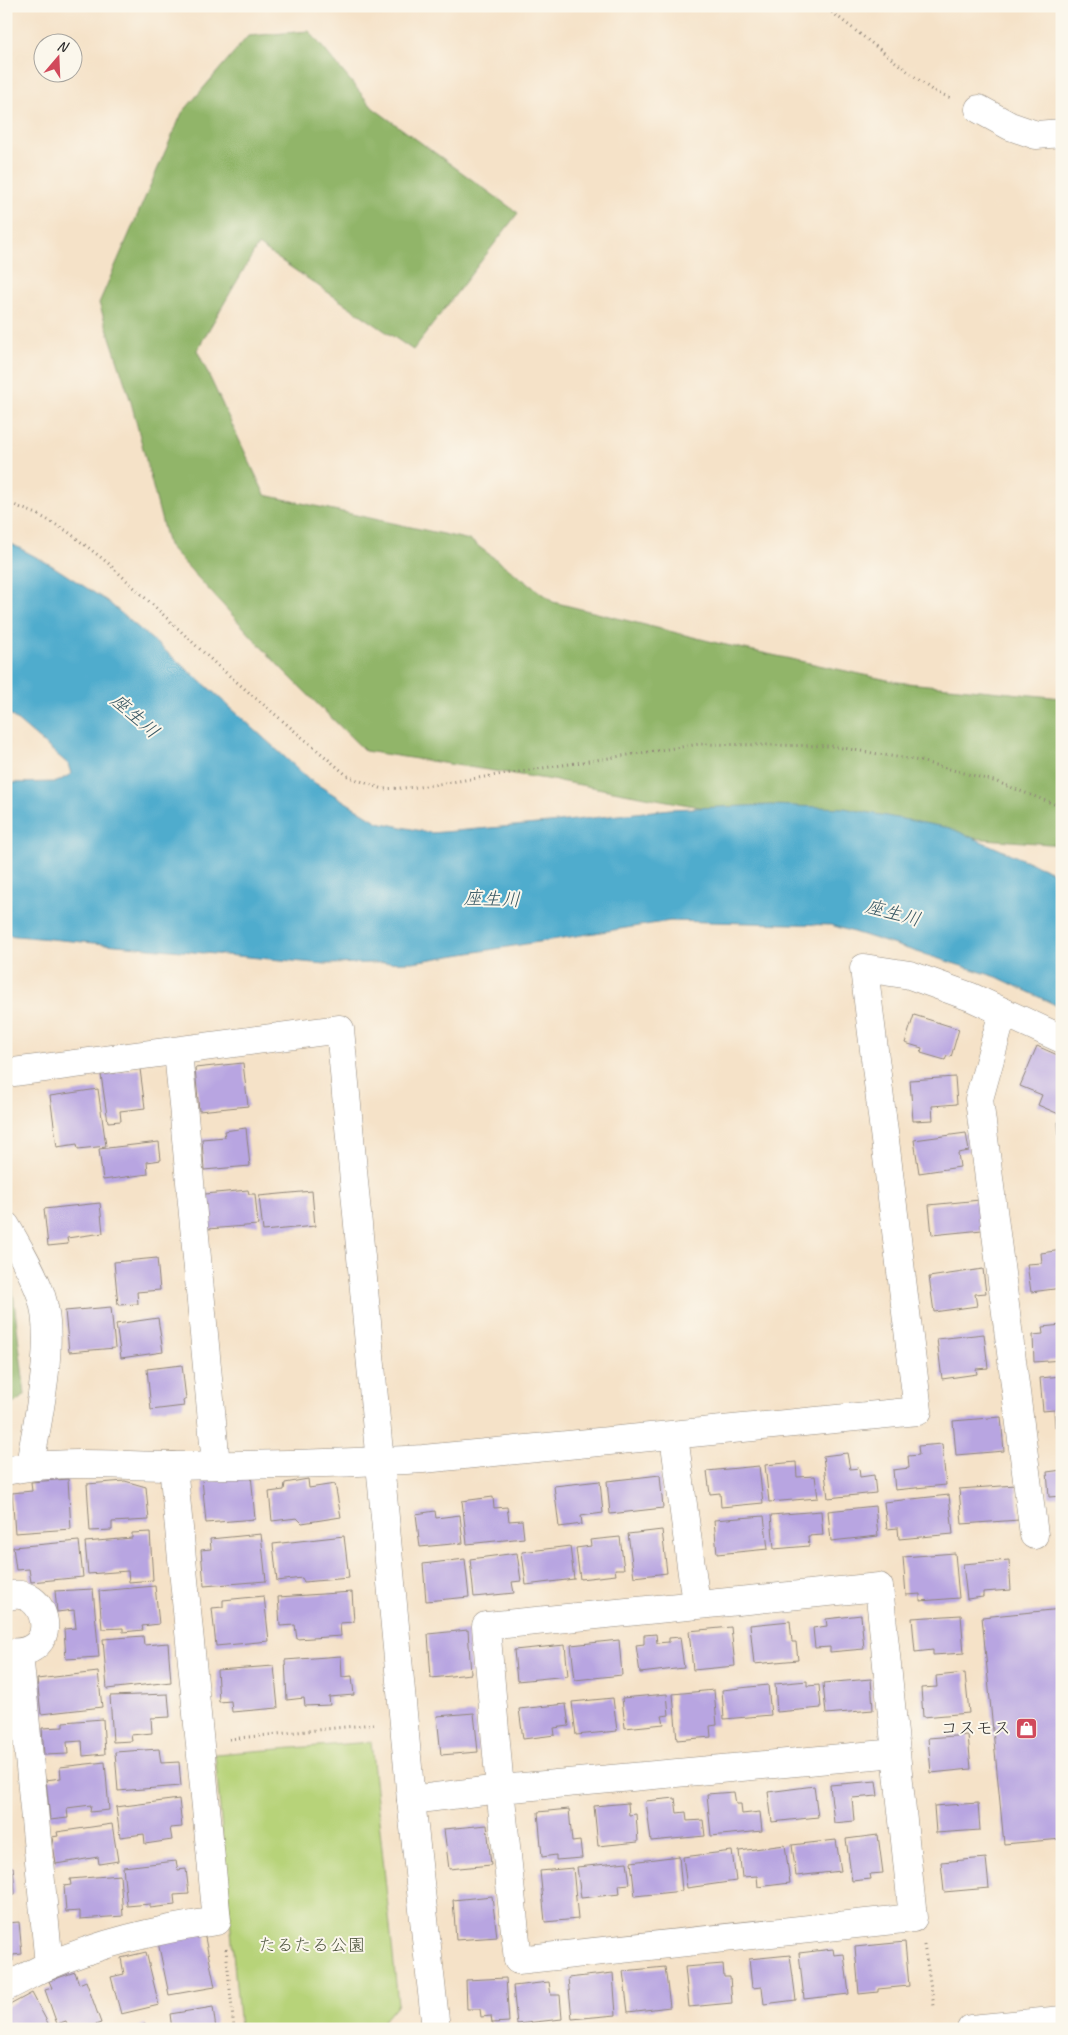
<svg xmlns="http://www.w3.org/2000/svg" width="1068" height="2035" font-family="Caveat,'Klee One',sans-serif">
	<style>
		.green { fill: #b7d379; stroke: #717f52 }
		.forest { fill: #91b569; stroke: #5e704a }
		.water { fill: #4faccd; stroke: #3d6c7c }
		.building { fill: #b8a5e1 }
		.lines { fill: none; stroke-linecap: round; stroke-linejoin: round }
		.minor-casing { stroke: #90867a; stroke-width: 29 }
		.path { stroke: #90867a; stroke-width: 3; stroke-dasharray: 1 4; stroke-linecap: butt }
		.minor { stroke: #fff; stroke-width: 28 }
		.labels { text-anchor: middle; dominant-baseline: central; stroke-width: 4; stroke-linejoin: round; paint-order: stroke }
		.poi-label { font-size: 18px; fill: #2b2b2b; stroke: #fbf7ec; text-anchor: end }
		.park-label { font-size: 18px; fill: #4e553e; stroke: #fbf7ec }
		.water-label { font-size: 19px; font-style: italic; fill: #385864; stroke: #fbf7ec }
	</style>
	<rect width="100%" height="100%" fill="#fbf7ec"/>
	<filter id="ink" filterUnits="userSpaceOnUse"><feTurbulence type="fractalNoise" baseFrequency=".02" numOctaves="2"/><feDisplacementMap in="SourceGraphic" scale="10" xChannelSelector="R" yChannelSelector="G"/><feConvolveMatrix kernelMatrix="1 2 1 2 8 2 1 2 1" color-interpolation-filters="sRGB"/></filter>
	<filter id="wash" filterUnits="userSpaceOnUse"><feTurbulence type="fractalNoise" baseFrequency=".0096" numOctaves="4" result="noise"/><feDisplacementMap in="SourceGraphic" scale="20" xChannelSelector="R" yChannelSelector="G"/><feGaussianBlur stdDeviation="1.12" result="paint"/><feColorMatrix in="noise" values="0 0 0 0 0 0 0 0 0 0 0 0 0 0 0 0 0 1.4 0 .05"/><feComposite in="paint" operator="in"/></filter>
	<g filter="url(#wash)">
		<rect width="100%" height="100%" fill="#f5e2c8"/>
		<path class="green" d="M371,1742L398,2004L377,2029H240L215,1754Z"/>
		<g class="forest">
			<path d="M309,31L373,108L518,213L413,350L258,245L197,350L265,495L470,540L553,602L717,643L897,682L1062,698V845L792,824L559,781L365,751L278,665L168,545L131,402L99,303L182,113L248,36Z"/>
			<path d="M6,1262L10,1267L25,1395L6,1409Z"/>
		</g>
		<path class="water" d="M6,541L51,565L107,601L210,689L310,780L378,822L431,833L549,823L670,809L770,805L844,808L950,828L1062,876V1008L997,977L831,925L670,921L413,962L325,964L6,935V783L57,782L71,774L68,764L6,711Z"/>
		<g id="blocks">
			<g class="building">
				<path d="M914,1015L959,1029L951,1057L947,1056L945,1060L921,1053L922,1048L905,1043Z"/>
				<path d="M1037,1046L1062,1057L1061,1115L1038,1105L1042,1095L1020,1086Z"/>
				<path d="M243,1063L248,1106L199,1111L195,1068Z"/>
				<path d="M140,1069L145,1108L120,1111L121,1121L108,1122L101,1075Z"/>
				<path d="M955,1077L957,1104L932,1106L933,1120L913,1121L910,1080Z"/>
				<path d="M98,1089L106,1146L78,1149L77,1144L57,1147L50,1096Z"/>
				<path d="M1062,1121V1159H1060L1058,1122Z"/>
				<path d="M246,1128L250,1166L204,1170L202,1139L225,1137L224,1131Z"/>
				<path d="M966,1133L969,1151L958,1153L960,1167L919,1173L914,1140Z"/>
				<path d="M159,1142L161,1160L147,1162L148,1174L103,1180L99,1149Z"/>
				<path d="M248,1190L249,1194H255L258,1225L208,1229L205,1194Z"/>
				<path d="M312,1191L315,1226L263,1231L259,1196Z"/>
				<path d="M980,1200L982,1230L932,1235L929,1205Z"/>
				<path d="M100,1203L103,1233L67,1238L68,1244L48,1246L44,1209Z"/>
				<path d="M1062,1250V1288L1031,1292L1027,1264L1042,1263L1041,1253Z"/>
				<path d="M157,1258L160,1290L137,1292L138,1304L118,1305L114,1262Z"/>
				<path d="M983,1269L986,1293L975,1294L977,1306L934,1312L929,1277Z"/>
				<path d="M111,1307L115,1348L69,1352L65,1311Z"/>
				<path d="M158,1318L163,1352L121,1358L116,1324Z"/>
				<path d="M1062,1325V1360L1034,1362L1033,1335L1043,1334L1042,1327Z"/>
				<path d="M984,1334L988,1368L976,1369L977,1374L942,1379L937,1339Z"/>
				<path d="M182,1365L186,1399L183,1401L184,1406L151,1410L147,1369Z"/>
				<path d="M1062,1376V1426L1055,1427L1054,1410L1043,1411L1040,1378Z"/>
				<path d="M1001,1417L1004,1451L956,1455L953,1421Z"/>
				<path d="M942,1444L946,1485L895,1490L893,1470L909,1468L908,1456L919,1455L918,1446Z"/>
				<path d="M847,1453L850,1469L859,1468L860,1477L874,1475L876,1493L828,1498L823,1456Z"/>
				<path d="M796,1462L797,1477L815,1476L818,1498L769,1502L765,1465Z"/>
				<path d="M759,1466L763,1503L721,1507L720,1493L710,1494L707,1471Z"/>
				<path d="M1062,1470V1496L1049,1497L1047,1472Z"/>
				<path d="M251,1474L255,1519L206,1523L202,1479Z"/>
				<path d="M660,1475L663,1508L610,1514L607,1481Z"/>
				<path d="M68,1479L71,1529L15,1533L12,1493L32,1491L31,1482Z"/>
				<path d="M308,1479L309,1488L335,1484L341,1517L302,1523L297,1518L272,1521L269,1492L284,1490L285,1483Z"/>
				<path d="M125,1481L146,1487L149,1520L112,1522V1530L90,1531L87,1484Z"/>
				<path d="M600,1481L603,1513L581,1516L582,1524L559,1527L554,1486Z"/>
				<path d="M1016,1485L1019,1520L962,1524L959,1489Z"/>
				<path d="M949,1495L953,1534L899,1539L898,1528L887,1529L884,1502Z"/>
				<path d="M493,1497L494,1508L507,1507L509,1521L522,1520L524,1538L467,1544L462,1501Z"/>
				<path d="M875,1506L878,1536L831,1541L828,1511Z"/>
				<path d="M435,1511L436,1518L460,1515L463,1543L420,1547L416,1514Z"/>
				<path d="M821,1511L823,1535L808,1536L809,1546L774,1549L771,1515Z"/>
				<path d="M764,1516L768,1549L717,1554L714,1520Z"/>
				<path d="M662,1530L667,1573L634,1577L628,1534Z"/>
				<path d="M150,1532L153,1580L129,1582L128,1571L88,1574L85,1542L132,1538V1533Z"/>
				<path d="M261,1534L266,1581L204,1586L201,1550L211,1549L210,1539Z"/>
				<path d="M344,1536L349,1578L304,1582L302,1578L277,1581L273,1544Z"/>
				<path d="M620,1537L624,1569H615L616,1575L580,1579L576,1548L591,1546L590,1540Z"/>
				<path d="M79,1541L83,1577L31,1582L29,1569L16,1570L13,1547Z"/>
				<path d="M570,1546L574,1579L526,1585L522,1552Z"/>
				<path d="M517,1553L521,1581L512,1582L514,1593L474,1597L470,1559Z"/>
				<path d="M955,1553L959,1598L920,1601V1594L906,1595L903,1557Z"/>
				<path d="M465,1559L469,1597L426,1601L423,1564Z"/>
				<path d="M1009,1560L1011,1590L983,1592V1597L967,1599L963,1564Z"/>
				<path d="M155,1586L159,1624L142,1626L143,1630L123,1632V1628L102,1629L99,1591Z"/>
				<path d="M93,1589L99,1657L66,1659L64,1629L76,1628L74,1610L57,1612L55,1591Z"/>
				<path d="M352,1592L354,1622L340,1623L341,1636L297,1639L295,1625L280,1626L278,1597Z"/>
				<path d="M264,1596L269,1641L216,1646L212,1608L223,1607V1600Z"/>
				<path d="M1062,1609V1839L1004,1844L982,1617Z"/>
				<path d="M861,1615L864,1649L830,1652V1647L815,1648L813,1628L827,1626L826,1619Z"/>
				<path d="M961,1615L964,1653L933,1655V1650L915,1652L912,1618Z"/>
				<path d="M790,1621L792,1642H796L798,1660L754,1664L750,1625Z"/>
				<path d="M731,1627L735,1666L693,1670L689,1631Z"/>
				<path d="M468,1630L471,1674L431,1678L428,1634Z"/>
				<path d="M656,1634L657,1643L669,1642V1638L680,1637L684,1668L640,1673L636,1645L644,1644V1635Z"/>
				<path d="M143,1636L144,1645L168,1643L171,1682L107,1689L103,1639Z"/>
				<path d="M619,1640L622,1675L575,1680L571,1645Z"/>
				<path d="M565,1645L568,1676L517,1681L514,1650Z"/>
				<path d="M341,1656L342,1677L352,1676L354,1695L329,1697L330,1705L305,1706L304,1698L287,1700L285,1660Z"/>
				<path d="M274,1666L278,1708L232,1712L231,1701L219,1702L217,1670Z"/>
				<path d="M98,1672L102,1707L41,1714L37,1679Z"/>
				<path d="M965,1673L969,1713L923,1717L921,1688L937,1687L936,1676Z"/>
				<path d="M871,1679L873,1710L826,1714L823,1683Z"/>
				<path d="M807,1681V1686L819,1685L821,1708L777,1712L775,1684Z"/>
				<path d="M768,1685L771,1715L724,1719L722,1690Z"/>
				<path d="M714,1690L717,1725L710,1726L711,1737L677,1740L673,1694Z"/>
				<path d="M168,1694L170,1717L151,1718L152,1733L131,1735L132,1741L113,1742L110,1696Z"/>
				<path d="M667,1694L669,1715L662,1716L664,1724L625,1728L622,1698Z"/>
				<path d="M613,1698L617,1731L576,1735L572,1702Z"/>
				<path d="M566,1704L569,1726L554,1728L555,1735L523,1739L519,1709Z"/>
				<path d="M474,1713L478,1752L441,1755L437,1716Z"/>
				<path d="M103,1719L105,1754L83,1756L82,1741L67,1742L68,1754L44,1755L42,1728L63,1727V1722Z"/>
				<path d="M968,1735L971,1769L931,1773L928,1738Z"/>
				<path d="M159,1749L161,1763L179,1762L181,1786L118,1791L115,1752Z"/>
				<path d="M105,1762L109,1810L90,1812L91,1805L67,1808L68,1818L50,1820L46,1780L61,1778L60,1767Z"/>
				<path d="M876,1781L878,1796L852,1798L854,1821L834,1823L830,1785Z"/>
				<path d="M814,1786L818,1817L772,1822L768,1792Z"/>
				<path d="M734,1792L736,1804H741L742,1814L760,1812L762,1831L711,1836L707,1794Z"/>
				<path d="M675,1798L677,1813L686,1812L687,1821L703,1820L705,1836L651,1841L646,1801Z"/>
				<path d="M179,1799L182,1827L170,1828L172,1840L145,1844L144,1834L120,1837L116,1807Z"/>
				<path d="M628,1803L629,1815L636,1814L638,1842L598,1846L594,1806Z"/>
				<path d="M978,1803L980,1830L936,1833L934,1806Z"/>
				<path d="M569,1809L572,1842L580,1841L582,1858L556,1860V1855L542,1857L538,1812Z"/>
				<path d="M112,1824L118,1861L99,1864L98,1857L56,1864L52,1837L58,1836L57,1832Z"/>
				<path d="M487,1825L491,1865L449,1869L444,1829Z"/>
				<path d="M878,1835L883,1873L870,1874L871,1879L852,1881L846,1839Z"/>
				<path d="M836,1840L841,1871L796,1876L792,1845Z"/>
				<path d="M785,1845L790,1883L758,1887L757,1876L742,1877L739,1851Z"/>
				<path d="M732,1851L736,1881L687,1888L683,1857Z"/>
				<path d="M679,1856L682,1891L635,1896L631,1862Z"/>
				<path d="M986,1858L989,1888L944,1892L941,1862Z"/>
				<path d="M176,1861L178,1870L186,1869L189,1894L174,1895L175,1905L150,1908V1904L127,1906L123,1867Z"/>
				<path d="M627,1862L630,1884L619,1885L620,1894L581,1898L577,1867Z"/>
				<path d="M13,1867L15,1894L9,1895V1901H6V1868Z"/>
				<path d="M573,1868L578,1919L545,1922L540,1871Z"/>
				<path d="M120,1875L123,1916L80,1919V1911L66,1912L64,1886L71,1885L70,1879Z"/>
				<path d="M492,1896L497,1937L456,1940L453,1900Z"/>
				<path d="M19,1922L22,1954L13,1955V1961L6,1962V1923Z"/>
				<path d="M204,1933L215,1987L169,1995L158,1942Z"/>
				<path d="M905,1942L909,1986L878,1989V1992L859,1994L855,1947Z"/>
				<path d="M833,1949L834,1955L844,1954L849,1994L804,1999L799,1953Z"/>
				<path d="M146,1952L159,2005L121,2014L111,1977L124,1974L121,1958Z"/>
				<path d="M790,1955L796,2000L764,2004L762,1987L752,1988L749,1959Z"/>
				<path d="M723,1964L724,1977H730L732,2003L689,2007L685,1967Z"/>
				<path d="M665,1967L670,2007L628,2012L623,1971Z"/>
				<path d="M75,1972L79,1984L86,1981L101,2023L83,2029H69L66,2021L57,2024L45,1990L52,1988L49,1981Z"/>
				<path d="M613,1973L616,2015L572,2019L568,1978Z"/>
				<path d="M506,1978L509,2022L492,2023L491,2016L481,2017L480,2009H467L466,1980Z"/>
				<path d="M549,1982L551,1995H560L562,2019L517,2024L513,1986Z"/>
				<path d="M32,1993L51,2029H6V2007Z"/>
				<path d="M213,2007L216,2029H172L170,2014Z"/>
				<path d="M145,2024L147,2029H134Z"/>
			</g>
		</g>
	</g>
	<g filter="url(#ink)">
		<use href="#blocks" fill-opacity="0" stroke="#90867a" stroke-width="1"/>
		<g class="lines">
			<defs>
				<g id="minor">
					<path d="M979,109L1010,126L1036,135L1062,133"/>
					<path d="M1003,1012L979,1099L1034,1535"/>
					<path d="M178,1051L216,1465"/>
					<path d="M6,1073L340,1029L411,1800L436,2029"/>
					<path d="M6,1226C19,1249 32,1270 41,1295C56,1341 38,1417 30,1465"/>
					<path d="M674,1436L696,1604"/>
					<path d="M6,1471C56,1459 120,1466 173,1466C256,1465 340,1464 423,1459L918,1411L864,968L910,975L971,997L1062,1039"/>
					<path d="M6,1597C46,1580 67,1659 6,1652"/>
					<path d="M19,1653L49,1965"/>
					<path d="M411,1800L500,1789L896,1753L913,1918L518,1960L500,1789L486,1626L879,1587L896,1753"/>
					<path d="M6,1987C21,1980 35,1971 50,1965C103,1942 160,1929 217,1921L173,1466"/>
					<path d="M971,2029L1062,2020"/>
				</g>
			</defs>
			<use href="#minor" class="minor-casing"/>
			<g class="path">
				<path d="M824,6L933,91L951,98"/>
				<path d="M6,502L37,514L67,531L108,563L219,667L349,777L383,789L419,787L700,744L831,746L920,761L997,782L1062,807"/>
				<path d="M229,1739L374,1724"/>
				<path d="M924,1945L934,2006"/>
				<path d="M226,1949L234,2029"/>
			</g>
			<use href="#minor" class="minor"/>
		</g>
	</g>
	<defs>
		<symbol id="shop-square" viewBox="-11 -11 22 22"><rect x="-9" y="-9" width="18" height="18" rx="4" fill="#d1495b" stroke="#fbf7ec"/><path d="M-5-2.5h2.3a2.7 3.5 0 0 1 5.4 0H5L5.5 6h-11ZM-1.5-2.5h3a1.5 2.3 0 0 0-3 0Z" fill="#fff"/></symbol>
	</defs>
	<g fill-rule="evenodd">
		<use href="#shop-square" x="1014" y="1716" width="25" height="25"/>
	</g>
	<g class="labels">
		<g class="poi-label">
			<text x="1011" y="1728">コスモス</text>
		</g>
		<g class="park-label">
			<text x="312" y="1945">たるたる公園</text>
		</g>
		<g class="water-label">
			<text transform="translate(135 716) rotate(41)">座生川</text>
			<text transform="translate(492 899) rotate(2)">座生川</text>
			<text transform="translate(893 913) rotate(15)">座生川</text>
		</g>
	</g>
	<rect width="1068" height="2035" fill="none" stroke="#fbf7ec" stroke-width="25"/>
	<g transform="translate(58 58) rotate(19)"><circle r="24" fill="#fbf7ec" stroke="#a8a59f"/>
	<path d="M0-4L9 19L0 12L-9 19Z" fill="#d1495b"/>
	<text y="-8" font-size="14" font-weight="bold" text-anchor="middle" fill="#2b2b2b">N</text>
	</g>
</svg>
